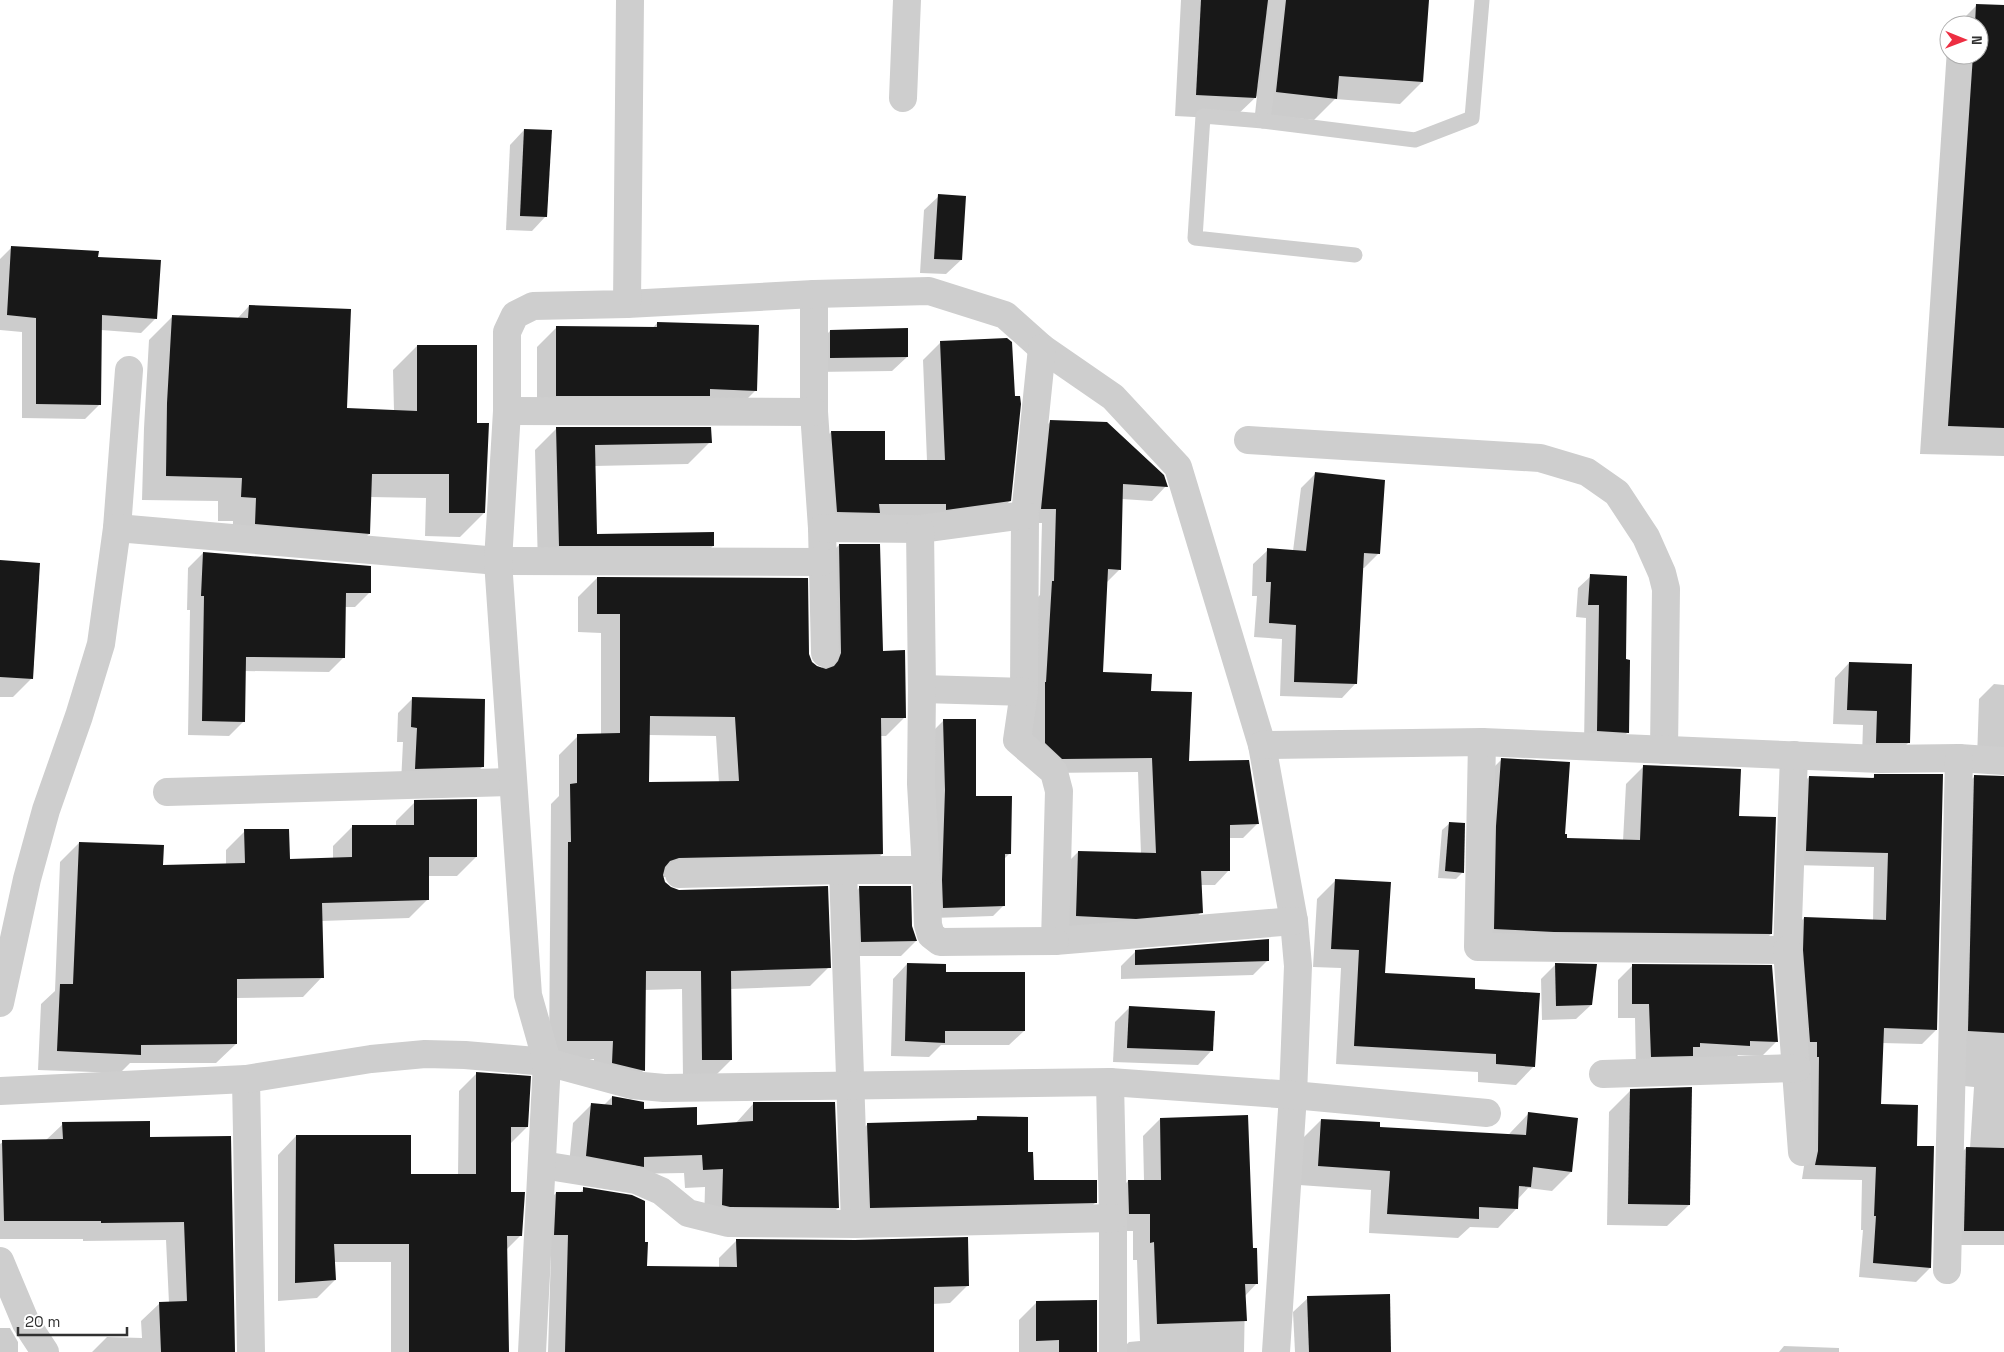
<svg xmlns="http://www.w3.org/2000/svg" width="2004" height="1352" font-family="'Space Grotesk',sans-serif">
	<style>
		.shadow { fill: #0003; fill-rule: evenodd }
		.building { fill: #181818; fill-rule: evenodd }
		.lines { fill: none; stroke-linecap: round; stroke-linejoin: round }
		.service { stroke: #cecece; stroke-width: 15 }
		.minor { stroke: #cecece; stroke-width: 28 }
	</style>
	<rect width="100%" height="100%" fill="#fff"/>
	<g class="shadow">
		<path d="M1181,0H1428L1422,82L1400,104L1335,99L1314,120L1255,114L1257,96L1233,119L1175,116Z"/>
		<path d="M1977,5L2004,6V456L1920,454L1948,34L1949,55H1979V25H1957Z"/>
		<path d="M524,130L546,216L532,231L506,230L510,145Z"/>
		<path d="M939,196L961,260L946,274L920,273L924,210Z"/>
		<path d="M12,247L97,258L156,318L141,333L101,330L100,404L85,419L22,418V332L0,330V259Z"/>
		<path d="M249,306L346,410L394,411L393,370L417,346L484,513L460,537L425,536L426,498L370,497L369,534L345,558L232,548L233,521H218V501L142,500L144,428L149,340L173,316L237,319Z"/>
		<path d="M657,323L756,390L736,410L537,415V347L557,327L652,329Z"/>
		<path d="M830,331L907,357L892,371L815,372V346Z"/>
		<path d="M941,342L1010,501L992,518L819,529L814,449L831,432L883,461H927L923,360Z"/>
		<path d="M1051,421L1166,486L1152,501L1122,499L1120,569L1106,583L1101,673L1150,692L1187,762L1258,823L1243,838H1229V870L1215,885H1200L1201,912L1187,927L1062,930L1063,867L1078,852L1141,854L1138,772L1047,773L1031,758V698L1038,597L1040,595L1042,523H1027L1036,436Z"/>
		<path d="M557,428L710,442L688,464L594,466L596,536L713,546L691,567H538L535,450Z"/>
		<path d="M1316,473L1379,553L1364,568H1362L1356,683L1342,698L1280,696L1282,639L1254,637L1257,596H1252L1253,564L1268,550L1293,551L1301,488Z"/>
		<path d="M839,545L905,717L886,736H880L882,854L863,873L663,877L665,883L671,889L829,967L810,986L730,989L731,1060L712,1079H683L682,989L644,990V1070L625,1089L594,1082V1059H549L551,804L559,796V755L578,736L601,735V633L578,632V597L597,578L808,654L811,662L816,668L822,669L820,564ZM648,735L716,736L719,783H647Z"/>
		<path d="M203,553L370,592L355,607H345L344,657L329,672L244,671V721L229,736L188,735L190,610H187L188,568Z"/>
		<path d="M0,562L32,678L13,697H0Z"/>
		<path d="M1591,576L1625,661L1628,732L1615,745L1584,744L1586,618L1576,617L1578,588Z"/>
		<path d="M1849,663L1909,742L1894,757H1862L1863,725L1833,724L1835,678Z"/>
		<path d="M1994,684L2004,685V771L1977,759L1979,699Z"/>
		<path d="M412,699L482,767L468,781L401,783L403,742H397L398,713Z"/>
		<path d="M943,721L975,797L1010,853L1004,859V905L993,916L933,918V731Z"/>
		<path d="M1501,760L1566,839L1623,841L1626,784L1644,766L1738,817L1771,934L1753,951L1477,947L1484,777Z"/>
		<path d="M1875,776L1936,1030L1922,1044L1882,1043L1880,1105L1916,1147L1930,1268L1916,1282L1859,1277L1863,1230H1861L1862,1180L1802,1179L1804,1166L1806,1071L1790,932L1804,918L1873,921L1874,867L1793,865L1795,791L1809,777L1871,779Z"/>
		<path d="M1975,776L2004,778V1245H1949L1951,1163L1966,1148H1970L1974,1087L1964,1086L1960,791Z"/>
		<path d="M415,802L476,857L457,876H428V899L409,918L321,921L322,977L303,997L236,998V1044L216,1063H130L120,1073L38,1070L41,1004L55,991L60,862L79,843L162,866L226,865V850L245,831L288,860L333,859V846L352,827H396V821Z"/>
		<path d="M1450,823L1463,872L1456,879L1438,878L1442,830Z"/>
		<path d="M1335,881L1384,974L1473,990L1534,1066L1516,1085L1478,1082V1072L1336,1064L1341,968L1313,967L1317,899Z"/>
		<path d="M860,887L911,926L916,941L901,956H847L845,902Z"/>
		<path d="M1136,951L1268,960L1253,975L1121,979V966Z"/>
		<path d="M907,964L945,973L1024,1031L1009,1045H941L929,1057L891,1056L893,979Z"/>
		<path d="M1555,965L1591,1005L1576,1019L1542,1020L1541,979Z"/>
		<path d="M1633,965L1777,1041L1762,1056L1738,1055L1734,1060L1636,1071L1635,1018H1618V980Z"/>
		<path d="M1129,1008L1212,1050L1198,1065L1113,1062L1115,1022Z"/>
		<path d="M477,1073L527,1127L510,1144L509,1194L521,1235L506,1250L508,1352H391V1262H334L335,1280L317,1298L278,1301V1155L296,1136L410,1175H458L459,1091Z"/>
		<path d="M1631,1090L1689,1205L1667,1226L1607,1225L1609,1112Z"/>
		<path d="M612,1097L643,1110L696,1126L735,1124L753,1104L838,1208L819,1226L704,1224L705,1187L685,1188L684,1173L568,1175L573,1123L592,1104L604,1105Z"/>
		<path d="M1529,1113L1571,1172L1552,1191L1528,1188L1518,1199L1517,1208L1498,1228L1470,1227L1458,1238L1369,1233L1371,1190L1299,1185L1302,1139L1321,1120L1378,1128L1509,1135L1510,1133Z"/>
		<path d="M978,1117L1026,1153L1033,1181L1096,1202L1077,1221L852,1226L849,1142L868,1124L973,1122Z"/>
		<path d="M1160,1119L1251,1249L1257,1283L1245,1296L1244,1352H1119L1129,1342L1140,1341L1137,1260H1133V1231H1111V1199L1128,1181H1144L1143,1136Z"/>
		<path d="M63,1124L149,1138L230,1137L234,1352H92L107,1337L142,1338L141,1321L160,1303H169L166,1240L83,1241V1239H0V1144L3,1142L45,1141Z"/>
		<path d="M584,1189L644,1243L646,1267L719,1268V1258L737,1240L967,1286L950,1303L933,1304V1352H548L551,1252L537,1253L539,1211L556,1193H579Z"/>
		<path d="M1308,1298L1390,1352H1295L1293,1312Z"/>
		<path d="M1036,1303L1096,1352H1019V1320Z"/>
		<path d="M0,1328H10L18,1342V1352H0Z"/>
		<path d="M1784,1346L1839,1348V1352H1779Z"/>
	</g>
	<g class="building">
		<path d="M1201,0H1268L1256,98L1196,95Z"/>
		<path d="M1286,0H1429L1423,82L1339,76L1337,99L1276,92Z"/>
		<path d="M1976,4L2004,5V428L1948,426L1973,55H1979V25H1975Z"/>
		<path d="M524,129L552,130L547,217L520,216Z"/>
		<path d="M938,194L966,196L962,260L934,259Z"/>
		<path d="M11,246L99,251L98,257L161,260L157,319L102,315L101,405L36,404V318L7,315Z"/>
		<path d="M249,305L351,309L347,408L417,411V345H477V423H489L485,513H449V474H372L370,534L255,524L256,498L241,497L242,478L166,476L167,403L172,315L248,318Z"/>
		<path d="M657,322L759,325L757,391L710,389V396H556V326L657,327Z"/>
		<path d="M908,328V357L830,358V330Z"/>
		<path d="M1007,338L1012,342L1015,396H1020L1021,404L1011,501L946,510V504H879L880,513L837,512L831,431H885V460H945L940,341Z"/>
		<path d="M1050,420L1107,422L1164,475L1168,487L1123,484L1121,570L1108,569L1103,672L1152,674L1151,691L1192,692L1189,761L1249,760L1259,824L1230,825V871H1201L1203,913L1136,919L1076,916L1078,851L1156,853L1152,758L1062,759L1045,743V682H1046L1052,581H1054L1056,509H1041Z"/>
		<path d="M556,427H711L712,443L595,445L597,534L714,532V546H559Z"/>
		<path d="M1315,472L1385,480L1380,554L1364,553L1357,684L1294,682L1296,625L1269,623L1271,582H1266L1267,548L1306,551Z"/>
		<path d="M839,544H880L883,651L905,650L906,718H881L883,854L679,858L670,861L665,867L663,875L665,882L671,887L679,890L828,886L831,968L731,971L732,1060H702L701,971H646L645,1071L612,1063L613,1041H567L568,842H571L570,784L577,783V734L620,733V614H597V577L808,578L809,654L812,662L817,666L826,669L834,666L838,661L841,653ZM650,716L735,717L739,781L649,782Z"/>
		<path d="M203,552L371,566V593H346L345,658L246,657L245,722L202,721L204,596H201Z"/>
		<path d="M0,560L40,563L33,679L0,677Z"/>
		<path d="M1590,574L1627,576L1626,659L1630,660L1629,733L1597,731L1599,605H1588Z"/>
		<path d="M1849,662L1912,664L1910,743H1876L1877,711L1847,710Z"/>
		<path d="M412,697L485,699L484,767L415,769L417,728L411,727Z"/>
		<path d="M943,719H976V796H1012L1011,854H1005V906L943,908L942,880L945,790Z"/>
		<path d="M1501,758L1570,762L1565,834H1567V838L1640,840L1643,765L1741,769L1739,816L1776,817L1772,934L1554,932L1494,929L1496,826Z"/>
		<path d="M1874,774H1943L1937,1030L1884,1028L1881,1104L1918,1105L1917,1146H1934L1931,1268L1873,1263L1876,1216H1874L1876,1167L1815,1165L1818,1151L1819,1057H1817V1042H1810L1803,950L1804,917L1886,920L1888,853L1806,851L1809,776L1874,778Z"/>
		<path d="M1974,775L2004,776V1033L1968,1031Z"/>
		<path d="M477,799V857H429V900L322,903L324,978L237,979V1044L141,1045V1055L57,1051L60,984H73L79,842L164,845L163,865L245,863L244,829H289L290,859L352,857V825H414V800Z"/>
		<path d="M1449,822L1465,823L1464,873L1445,871Z"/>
		<path d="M1335,879L1391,882L1385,973L1475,978V989L1540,993L1535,1067L1496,1064V1054L1354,1046L1359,950L1331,949Z"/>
		<path d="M859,886H911L912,926L917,941L861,942Z"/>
		<path d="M1269,939V961L1135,965V950Z"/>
		<path d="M907,963L946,964V972H1025V1031H945V1043L905,1041Z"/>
		<path d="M1555,963L1597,964L1592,1005L1556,1006Z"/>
		<path d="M1632,964L1772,965L1778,1042L1750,1041V1046L1700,1043V1047H1693V1056L1651,1057L1649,1004H1632Z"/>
		<path d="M1129,1006L1215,1011L1213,1051L1127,1048Z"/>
		<path d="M476,1072L531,1076L528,1127H511V1192H525L522,1236H507L509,1352H409V1244H334L336,1280L295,1283L296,1135H411V1174H476Z"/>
		<path d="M1692,1087L1690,1205L1628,1204L1630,1089Z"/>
		<path d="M612,1096L644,1102V1109L697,1107V1125L753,1121V1102H835L839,1208L730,1207L722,1205L723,1169L703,1170L702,1155L644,1157V1167L586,1156L591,1103L612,1105Z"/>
		<path d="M1528,1112L1578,1118L1572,1172L1533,1167L1531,1187L1519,1186L1518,1209L1479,1207V1219L1387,1214L1390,1171L1318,1166L1321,1119L1380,1122V1127L1526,1135Z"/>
		<path d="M1248,1115L1253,1248H1257L1258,1284H1245L1247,1321L1157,1324L1154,1242L1150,1243V1214H1129L1128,1180H1161L1160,1118Z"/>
		<path d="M977,1116L1028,1117V1152H1033L1034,1180H1097V1203L870,1208L867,1123L977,1120Z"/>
		<path d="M150,1121V1137L231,1136L235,1352H161L159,1302L187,1301L184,1222L101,1223V1221H4L2,1140L63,1139L62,1122Z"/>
		<path d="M1966,1147L2004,1148V1231H1964Z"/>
		<path d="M583,1187L632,1195L645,1201V1242H648L647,1266L737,1267L736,1239L855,1240L968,1237L969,1286L934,1287V1352H565L568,1235H554L556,1192H583Z"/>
		<path d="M1390,1294L1391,1352H1309L1307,1296Z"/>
		<path d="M1097,1300V1352H1059V1340L1036,1341V1301Z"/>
	</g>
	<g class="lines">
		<g class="service">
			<path d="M1277,0L1263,121L1203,116L1195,238L1355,255"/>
			<path d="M1263,121L1415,140L1472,118L1482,0"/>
		</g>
		<g class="minor">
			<path d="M903,98L907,0"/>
			<path d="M814,294V412L822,528L825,653"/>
			<path d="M627,304L814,294L929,291L1005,315L1042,348L1113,397L1178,467L1262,745L1294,921L1298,966L1293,1095L1276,1352"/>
			<path d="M1042,348L1025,515L1024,692L1017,740L1054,772L1059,791L1055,941L1294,921"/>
			<path d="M507,411L814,412"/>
			<path d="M1248,440L1540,458L1587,472L1617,493L1646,537L1662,573L1666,589L1664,750"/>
			<path d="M117,528L129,370"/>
			<path d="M822,528L920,529L1025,515"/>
			<path d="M922,689L1024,692"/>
			<path d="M1482,742L1478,947L1787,950L1794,755"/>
			<path d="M1262,745L1482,742L1880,759L1959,758L2004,761"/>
			<path d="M167,792L513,782"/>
			<path d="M843,870L855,1224"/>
			<path d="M926,870L928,925L931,935L940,942L1055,941"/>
			<path d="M679,874L843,870H926L921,784L922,689L920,529"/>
			<path d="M1787,950L1802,1152"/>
			<path d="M0,1003L27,879L46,810L79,716L101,644L117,528L498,561L822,562"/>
			<path d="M1603,1074L1797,1068"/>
			<path d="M246,1079L251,1352"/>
			<path d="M1110,1082L1113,1218V1352"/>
			<path d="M0,1091L246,1079L371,1059L425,1054L465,1055L547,1062L632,1085L664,1088L1110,1082L1293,1095L1487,1113"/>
			<path d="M542,1165L636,1180L661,1191L688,1213L728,1223L855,1224L1113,1218"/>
			<path d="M0,1261L26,1323L45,1352"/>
			<path d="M1947,1270L1959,758"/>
			<path d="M532,1352L547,1062L528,995L498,561L507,411V332L515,315L533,306L627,304L630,0"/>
		</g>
	</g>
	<g transform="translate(1964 40) rotate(91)"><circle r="24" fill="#ffffff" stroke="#adadad"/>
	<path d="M0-4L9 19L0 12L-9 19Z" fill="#ed2e42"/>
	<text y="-8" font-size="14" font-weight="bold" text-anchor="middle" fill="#313131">N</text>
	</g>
	<path d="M18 1327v8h109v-8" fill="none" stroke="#313131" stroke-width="2.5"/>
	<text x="25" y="1327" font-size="15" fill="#313131" stroke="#ffffff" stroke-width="4" paint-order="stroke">20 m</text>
</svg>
